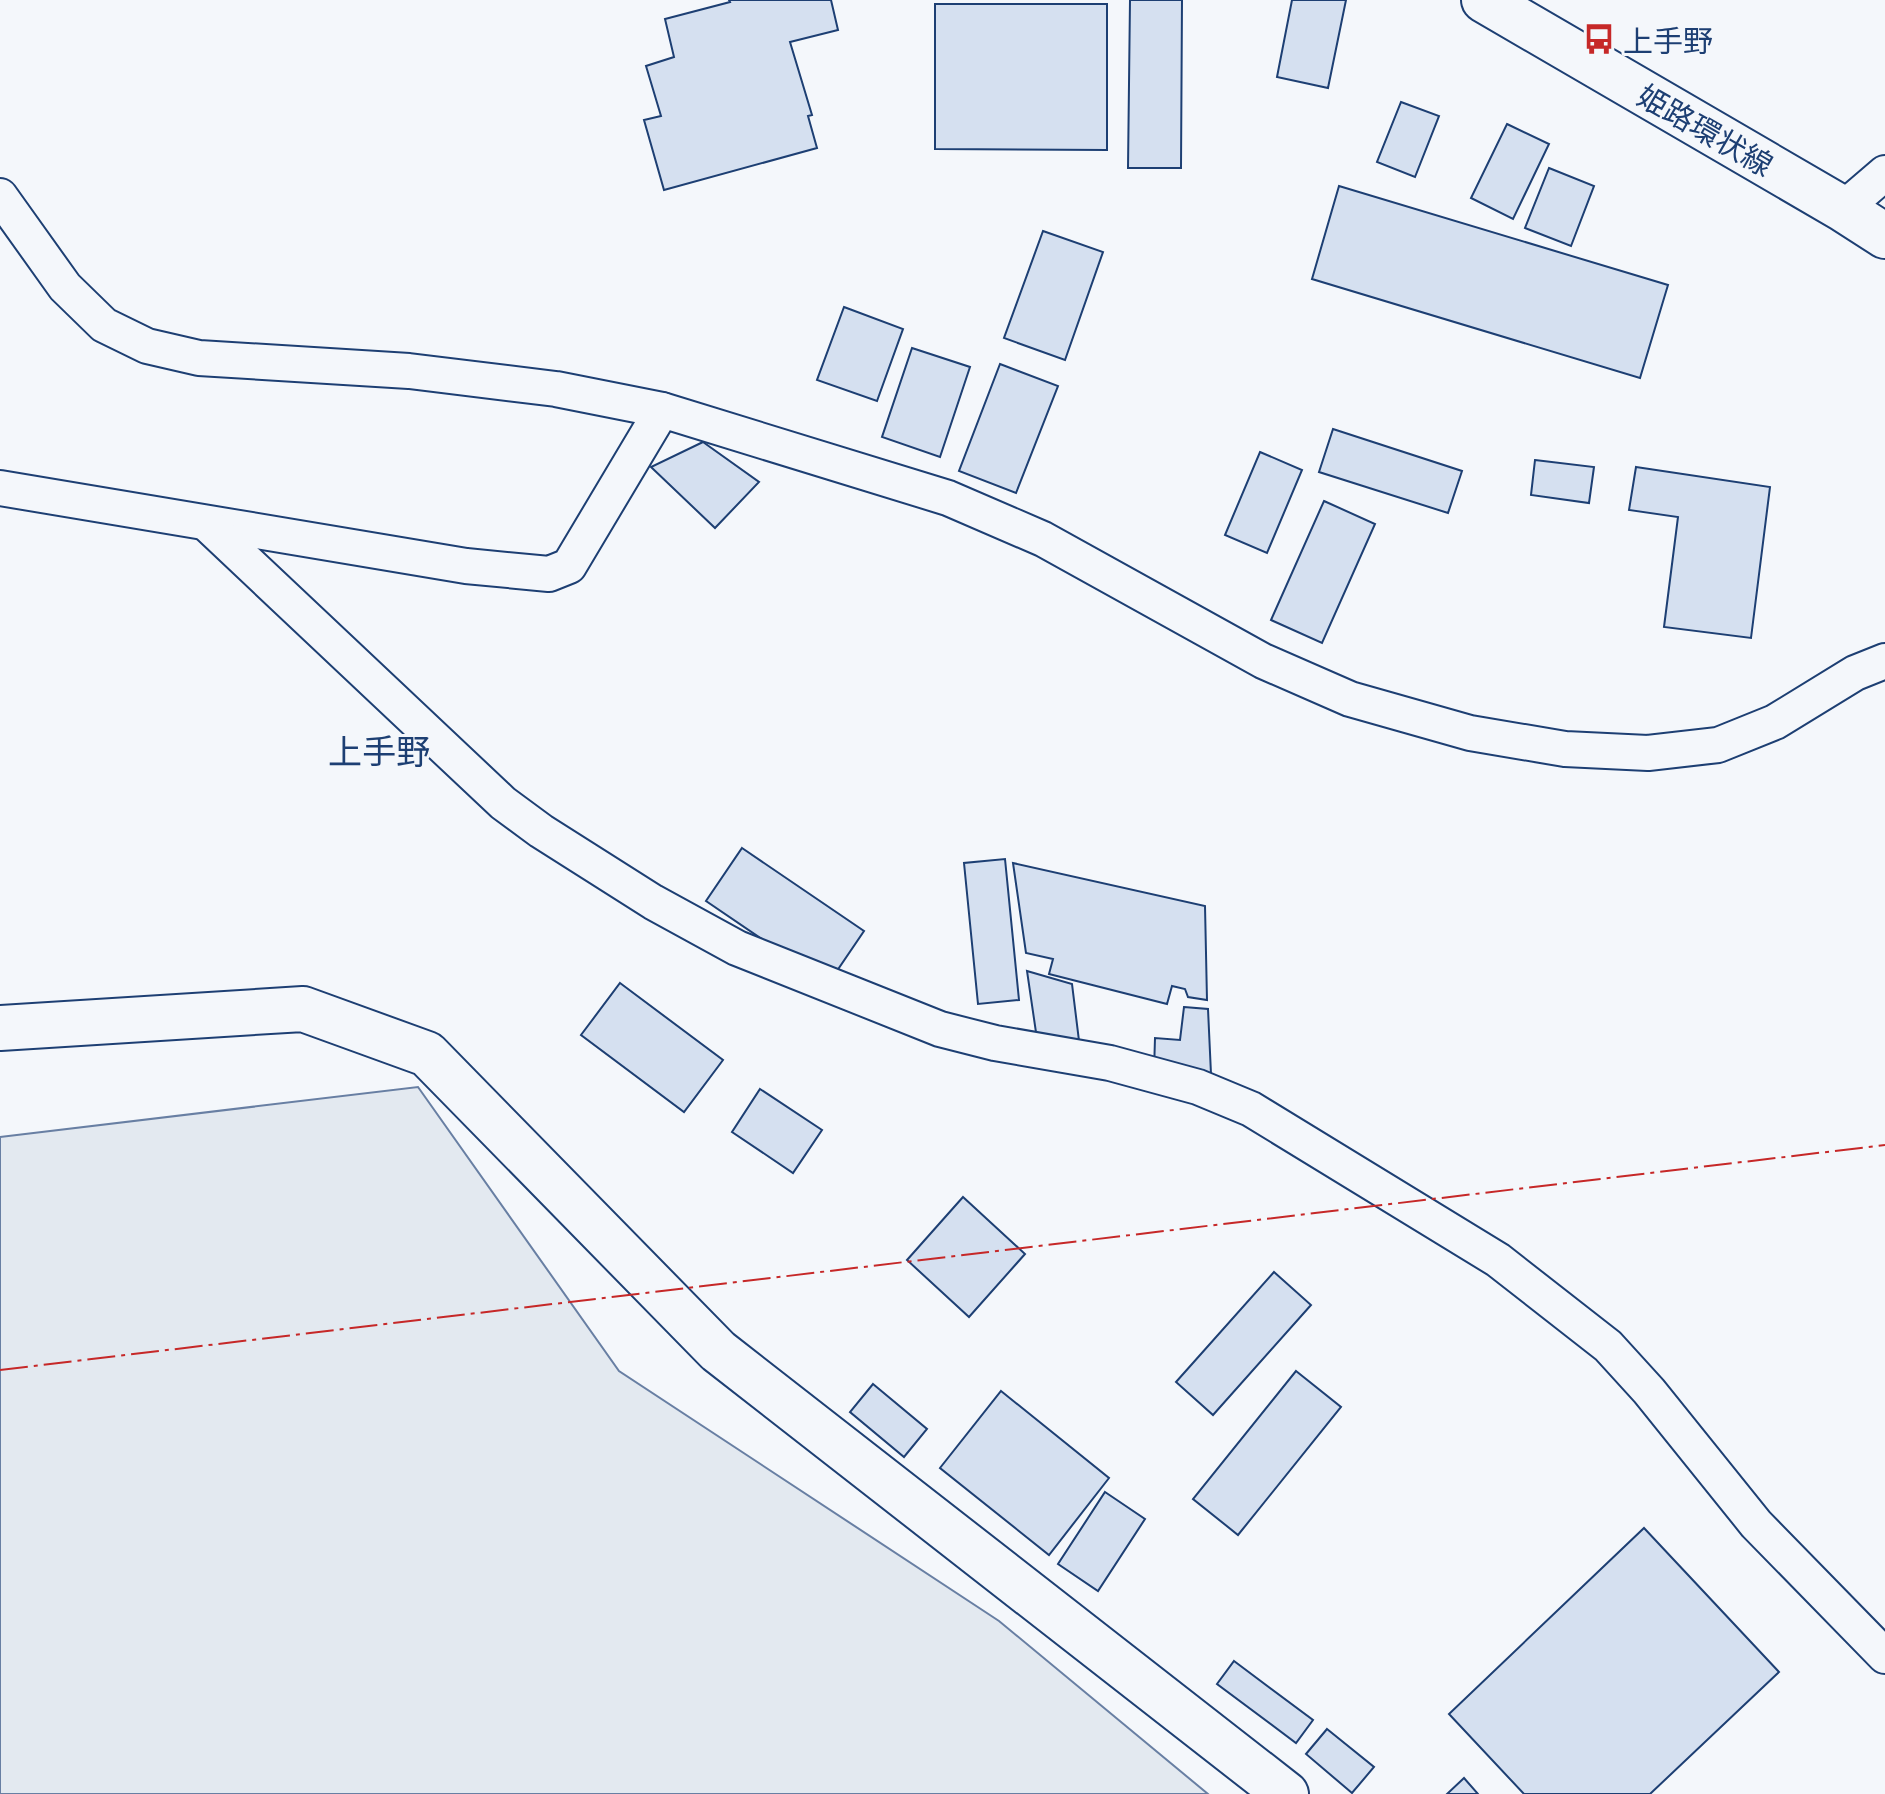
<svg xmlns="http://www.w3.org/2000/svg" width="1885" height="1794" font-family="Commissioner,'Noto Sans JP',sans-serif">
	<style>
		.green { fill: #e3e9f0; stroke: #687fa3; stroke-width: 2 }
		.building { fill: #d5e0f0; stroke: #1d3f73; stroke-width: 2 }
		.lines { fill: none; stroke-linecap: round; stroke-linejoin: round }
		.minor-casing { stroke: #1d3f73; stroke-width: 38 }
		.tertiary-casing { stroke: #1d3f73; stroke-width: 48 }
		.secondary-casing { stroke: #1d3f73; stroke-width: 48 }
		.minor { stroke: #f4f7fb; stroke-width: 34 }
		.tertiary { stroke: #f4f7fb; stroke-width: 44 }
		.secondary { stroke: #f4f7fb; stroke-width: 44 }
		.power { stroke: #c62828; stroke-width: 2; stroke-dasharray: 28 6 4 6; stroke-linecap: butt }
		.labels { text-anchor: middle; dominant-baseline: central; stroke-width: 6; stroke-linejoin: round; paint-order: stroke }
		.poi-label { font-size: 30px; fill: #1d3f73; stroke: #f4f7fb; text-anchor: start }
		.street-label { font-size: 30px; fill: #1d3f73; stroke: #f4f7fb }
		.quarter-label { font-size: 34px; fill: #1d3f73; stroke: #f4f7fb }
	</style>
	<rect width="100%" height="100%" fill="#f4f7fb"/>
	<path class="green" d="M418,1087L619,1371L999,1621L1208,1794H0V1137Z"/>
	<g class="building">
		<path d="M729,0H831L838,30L790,42L812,115L808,116L817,148L664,190L644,120L661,116L646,66L674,57L665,19L730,2Z"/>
		<path d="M1130,0H1182L1181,168H1128Z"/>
		<path d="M1292,0H1346L1328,88L1277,77Z"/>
		<path d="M935,4H1107V150L935,149Z"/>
		<path d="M1401,102L1439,116L1415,177L1377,162Z"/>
		<path d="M1507,124L1549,144L1513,219L1471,198Z"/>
		<path d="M1549,168L1594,186L1571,246L1525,228Z"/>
		<path d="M1339,186L1668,285L1640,378L1312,279Z"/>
		<path d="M1043,231L1103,252L1065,360L1004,338Z"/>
		<path d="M844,307L903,329L877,401L817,380Z"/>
		<path d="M912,348L970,367L940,457L882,437Z"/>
		<path d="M1000,364L1058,386L1016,493L959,471Z"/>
		<path d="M1333,429L1462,471L1448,513L1319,472Z"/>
		<path d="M703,442L759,482L715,528L651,467Z"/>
		<path d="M1260,452L1302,470L1267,553L1225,535Z"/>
		<path d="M1535,460L1594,467L1589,503L1531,495Z"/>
		<path d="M1636,467L1770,487L1751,638L1664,627L1678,517L1629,510Z"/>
		<path d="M1324,501L1375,524L1322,643L1271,620Z"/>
		<path d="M742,848L864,931L828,984L706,901Z"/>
		<path d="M1005,859L1019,1000L978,1004L964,863Z"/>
		<path d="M1013,863L1205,906L1207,1000L1188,997L1185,989L1172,986L1167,1004L1049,974L1053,959L1026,953Z"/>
		<path d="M1027,971L1072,984L1080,1049L1038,1046Z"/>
		<path d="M620,983L723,1060L684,1112L581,1035Z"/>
		<path d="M1184,1007L1208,1009L1211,1074L1209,1078L1154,1071L1155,1038L1180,1040Z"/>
		<path d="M760,1089L822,1130L793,1173L732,1132Z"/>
		<path d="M963,1197L1025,1254L969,1317L907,1260Z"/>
		<path d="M1274,1272L1311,1305L1213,1415L1176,1382Z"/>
		<path d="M1296,1371L1341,1407L1238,1535L1193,1499Z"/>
		<path d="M873,1384L927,1429L904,1457L850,1412Z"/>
		<path d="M1001,1391L1109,1478L1049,1555L940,1468Z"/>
		<path d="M1105,1492L1145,1519L1098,1591L1058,1564Z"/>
		<path d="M1644,1528L1779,1672L1650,1794H1524L1449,1714Z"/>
		<path d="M1234,1661L1313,1720L1296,1743L1217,1684Z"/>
		<path d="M1327,1729L1374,1767L1352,1793L1306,1754Z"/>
		<path d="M1464,1778L1478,1794H1447Z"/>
	</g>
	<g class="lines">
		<defs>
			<g id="minor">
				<path d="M0,196L65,287L104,325L147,346L199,358L409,371L556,389L662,410L948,498L1043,539L1263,661L1350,699L1470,733L1565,749L1648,753L1718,745L1775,722L1855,673L1885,661"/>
				<path d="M1843,209L1885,173"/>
				<path d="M0,488L466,566L549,574L569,566L662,410"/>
				<path d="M207,524L503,803L541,831L653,902L737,948L940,1029L995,1043L1110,1063L1198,1087L1251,1109L1498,1260L1608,1346L1649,1391L1756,1524L1885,1656"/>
			</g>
			<path id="tertiary" d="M0,1028L303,1009L427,1054L718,1351L1286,1794"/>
			<path id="secondary" d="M1484,0L1843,209L1885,236"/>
		</defs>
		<use href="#minor" class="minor-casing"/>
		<use href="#tertiary" class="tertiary-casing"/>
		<use href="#secondary" class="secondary-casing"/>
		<use href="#minor" class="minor"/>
		<use href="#tertiary" class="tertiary"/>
		<use href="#secondary" class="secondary"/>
		<path class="power" d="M0,1370L1885,1145"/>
	</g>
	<defs>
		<symbol id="bus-bare" viewBox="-9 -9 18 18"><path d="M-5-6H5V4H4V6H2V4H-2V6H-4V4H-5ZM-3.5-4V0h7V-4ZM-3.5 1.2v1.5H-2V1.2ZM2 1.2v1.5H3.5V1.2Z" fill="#c62828" stroke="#f4f7fb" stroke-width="2.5" paint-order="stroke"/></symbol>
	</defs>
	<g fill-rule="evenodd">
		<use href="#bus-bare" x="1577" y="17" width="44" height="44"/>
	</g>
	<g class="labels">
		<g class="poi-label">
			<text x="1623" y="39">上手野</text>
		</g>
		<g class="street-label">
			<text transform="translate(1706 129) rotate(30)">姫路環状線</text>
		</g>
		<g class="quarter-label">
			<text x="379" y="750">上手野</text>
		</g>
	</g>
</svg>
